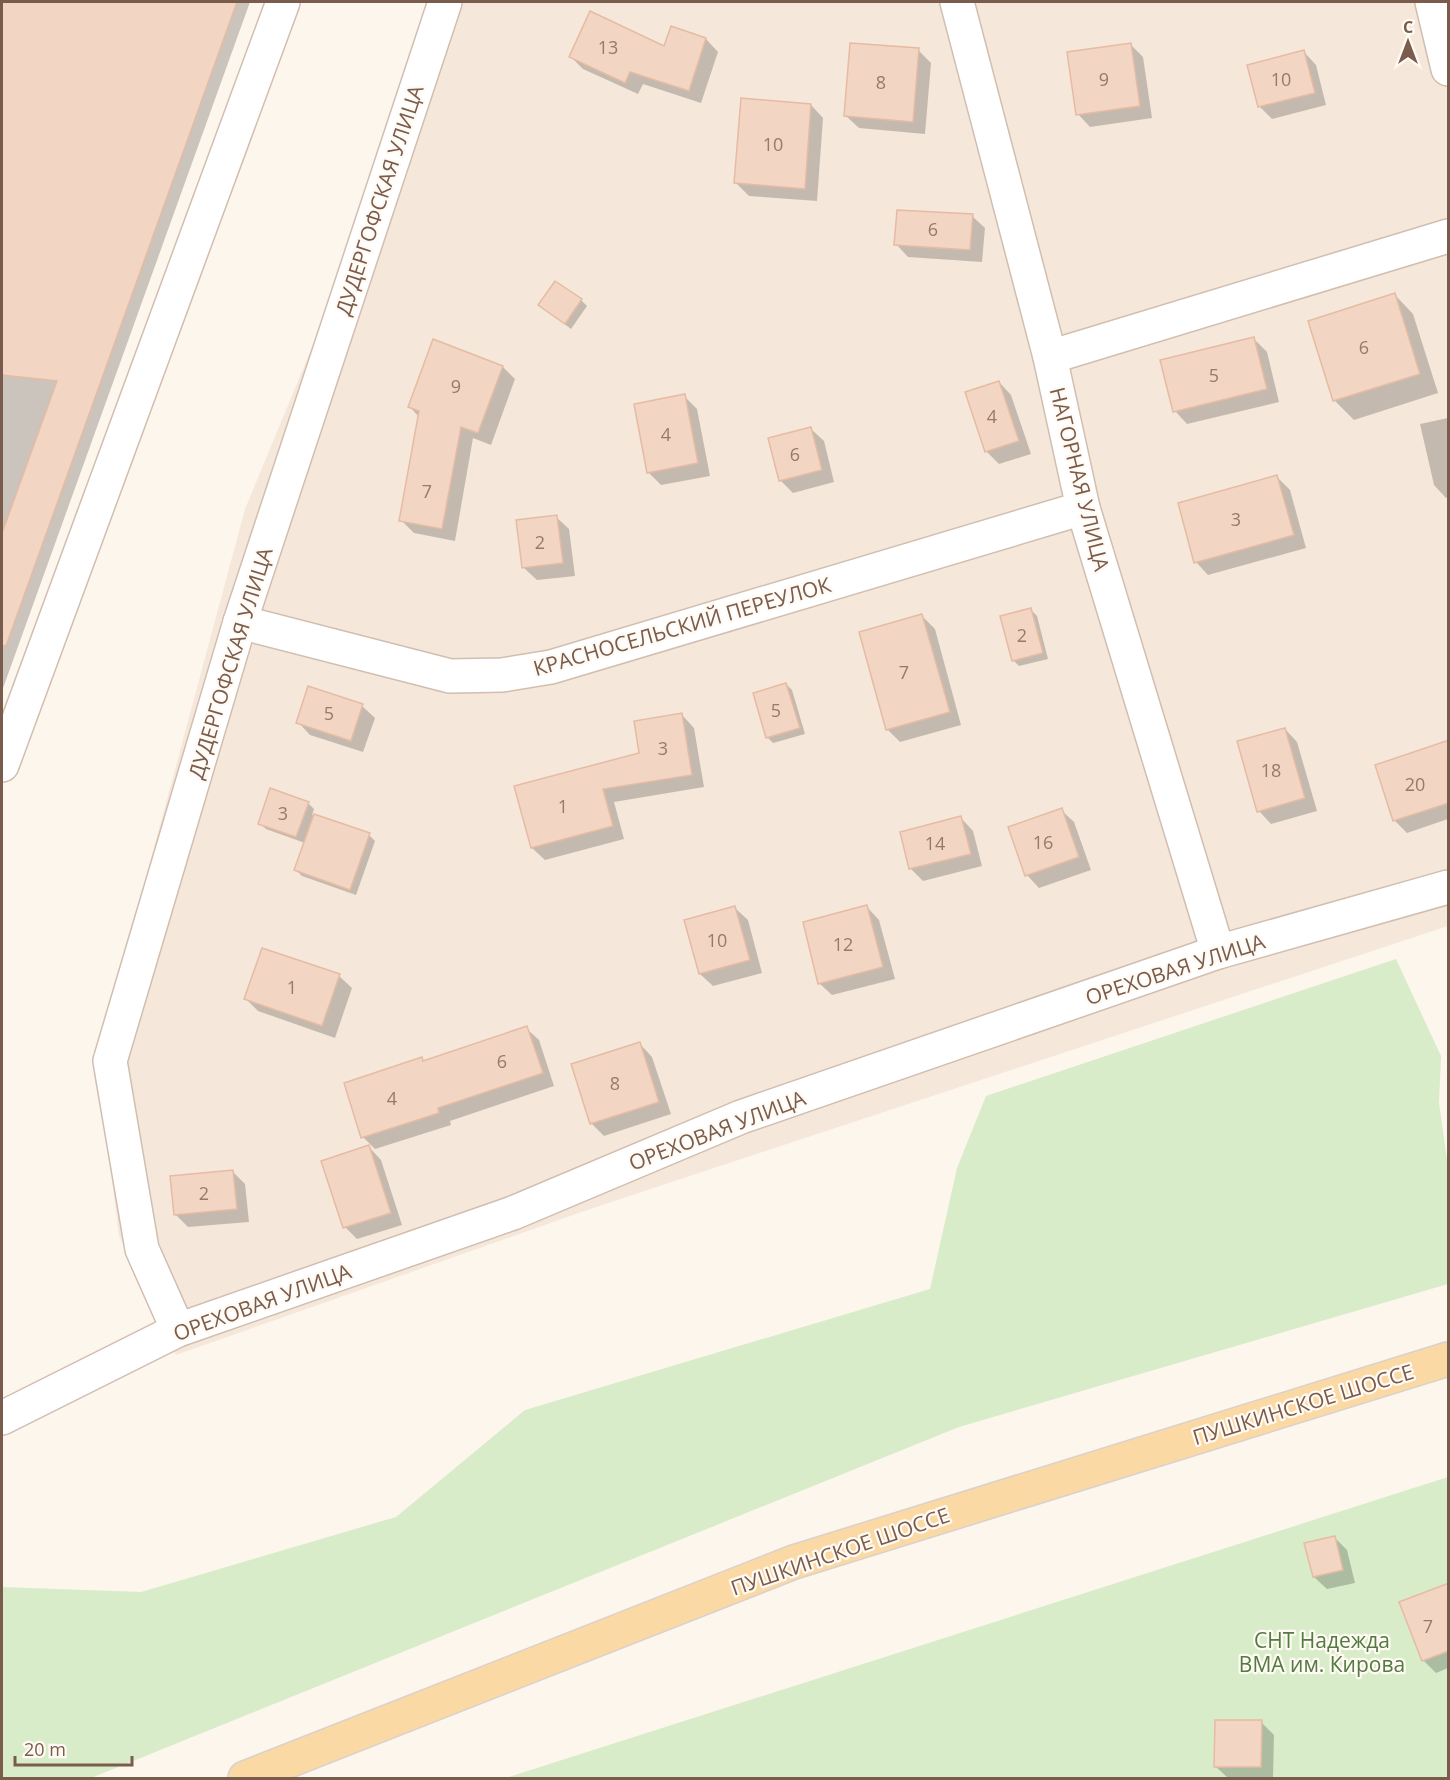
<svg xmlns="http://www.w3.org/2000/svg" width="1450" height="1780" font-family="'Open Sans',sans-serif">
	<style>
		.residential { fill: #f5e8da }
		.green { fill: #d8ecc9 }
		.shadow { fill: #0003 }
		.building { fill: #f3d5c3; stroke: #e6bba3; stroke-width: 1.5 }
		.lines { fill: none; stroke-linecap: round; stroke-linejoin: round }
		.minor-casing { stroke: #d1beb0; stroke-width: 36 }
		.major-casing { stroke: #dad1cd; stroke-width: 36 }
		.minor { stroke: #fff; stroke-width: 33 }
		.major { stroke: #fbd9a5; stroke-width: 33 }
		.labels { text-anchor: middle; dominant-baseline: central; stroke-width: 4.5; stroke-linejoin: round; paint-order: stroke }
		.number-label { font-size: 18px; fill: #987a6a }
		.street-label { font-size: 21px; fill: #7a5c4d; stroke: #fffaf3 }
		.park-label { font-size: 21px; fill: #537a41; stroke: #fffaf3 }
	</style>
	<rect width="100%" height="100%" fill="#fdf6ec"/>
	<path class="residential" d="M455,2H1448V926L593,1208L176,1355L119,1236L96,1052L116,989L245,509Z"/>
	<g class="green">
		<path d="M1396,959L1441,1056L1439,1103L1448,1166V1284L959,1427L91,1778H2V1587L141,1592L396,1517L525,1410L930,1289L957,1168L986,1096Z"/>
		<path d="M1448,1477V1778H506Z"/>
	</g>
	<g class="shadow">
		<path d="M2,2H250L2,691Z"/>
		<path d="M706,39L718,52L701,103L643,84L638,94L583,69L571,57L665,48Z"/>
		<path d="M1131,45L1143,57L1152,118L1090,127L1078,114Z"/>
		<path d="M918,50L931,63L925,134L859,128L846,116Z"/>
		<path d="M1304,52L1316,65L1326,105L1272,119L1259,106Z"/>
		<path d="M811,105L823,118L817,201L749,196L736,183Z"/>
		<path d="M972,216L985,228L982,262L908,257L896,244Z"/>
		<path d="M1395,295L1413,314L1438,393L1354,420L1335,401L1310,321Z"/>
		<path d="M581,300L587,306L571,329L540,305Z"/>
		<path d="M1254,339L1267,352L1279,402L1187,424L1175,411Z"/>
		<path d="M503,367L515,379L491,445L473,438L455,541L414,533L401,520L419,417L410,407Z"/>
		<path d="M999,382L1011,395L1031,454L999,464L987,452L967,393Z"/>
		<path d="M684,396L697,409L710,476L661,485L648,472Z"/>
		<path d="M1448,418V497L1446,498L1434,485L1420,424Z"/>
		<path d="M811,429L824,441L834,482L793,493L780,480Z"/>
		<path d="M1277,477L1290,490L1306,548L1208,575L1196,562Z"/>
		<path d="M556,517L569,529L575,576L537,580L524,568L518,522Z"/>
		<path d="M1031,610L1037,616L1048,659L1019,666L1013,660Z"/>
		<path d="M922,616L935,629L961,725L900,742L887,729Z"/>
		<path d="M786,684L792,690L805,734L773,743L767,737Z"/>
		<path d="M362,706L375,718L363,752L310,735L298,722Z"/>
		<path d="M682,715L694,728L704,787L614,802L624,839L545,860L532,848Z"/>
		<path d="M1285,729L1297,742L1317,811L1271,824L1259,811Z"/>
		<path d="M1448,742V819L1407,833L1394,820Z"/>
		<path d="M308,803L314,809L312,815L369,835L375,841L356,895L302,876L296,870L305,843L266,829L260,823Z"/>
		<path d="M1061,810L1074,822L1091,870L1039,888L1027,875Z"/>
		<path d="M961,818L973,831L982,866L923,881L911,869Z"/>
		<path d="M867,907L879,920L895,979L832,995L819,983Z"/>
		<path d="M735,908L748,920L762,973L713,986L700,974L686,921Z"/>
		<path d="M339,976L352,988L335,1038L258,1011L246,999Z"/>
		<path d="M526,1028L539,1040L554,1086L450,1121L451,1125L375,1149L363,1137L421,1059L424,1062Z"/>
		<path d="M640,1044L652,1057L671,1114L604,1136L591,1123Z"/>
		<path d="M369,1147L381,1160L402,1225L357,1239L345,1227Z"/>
		<path d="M233,1172L245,1184L249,1222L188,1227L176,1215Z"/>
		<path d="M1334,1537L1347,1550L1355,1583L1327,1589L1314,1577Z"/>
		<path d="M1448,1584V1668L1436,1673L1423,1660Z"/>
		<path d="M1261,1722L1274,1735L1273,1778H1228L1215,1766Z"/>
	</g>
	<g class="building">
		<path d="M2,2H237L6,646L2,645V533L57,381L2,375Z"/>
		<path d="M590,11L664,46L671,26L706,38L689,91L630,72L625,83L569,57Z"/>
		<path d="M850,43L919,48L913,122L844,116Z"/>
		<path d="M1131,43L1140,106L1076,115L1067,52Z"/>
		<path d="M1304,50L1315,93L1258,107L1247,65Z"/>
		<path d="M741,98L811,104L805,189L734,183Z"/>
		<path d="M897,210L973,214L970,250L894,245Z"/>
		<path d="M555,281L582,299L565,324L538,305Z"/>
		<path d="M1395,293L1420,374L1333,401L1308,321Z"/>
		<path d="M1254,337L1267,389L1173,412L1160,360Z"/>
		<path d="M433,339L503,366L478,433L461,427L442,529L399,521L419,411L408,407Z"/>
		<path d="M999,381L1019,441L985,452L965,392Z"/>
		<path d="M685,394L698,463L647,473L634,404Z"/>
		<path d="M811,427L822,470L779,481L768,438Z"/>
		<path d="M1277,475L1294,535L1194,563L1178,503Z"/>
		<path d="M557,515L563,563L522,568L516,520Z"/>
		<path d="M1031,608L1043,653L1012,661L1000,616Z"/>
		<path d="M922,614L950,712L886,730L859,632Z"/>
		<path d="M786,683L800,728L766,738L753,693Z"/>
		<path d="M308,686L363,704L351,741L296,723Z"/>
		<path d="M682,713L692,775L603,789L613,826L531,848L514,786L639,753L634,721Z"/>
		<path d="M1285,728L1305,798L1257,812L1237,741Z"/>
		<path d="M1449,740V803L1393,821L1375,765Z"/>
		<path d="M270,788L309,802L296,837L258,824Z"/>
		<path d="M1062,808L1079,857L1025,876L1008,827Z"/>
		<path d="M314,814L370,833L350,890L294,870Z"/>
		<path d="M961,816L971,854L909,869L900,832Z"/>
		<path d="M867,905L883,967L818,984L803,922Z"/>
		<path d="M735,906L750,960L699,974L684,920Z"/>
		<path d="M262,948L340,974L322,1026L244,999Z"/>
		<path d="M527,1026L543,1073L438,1108L439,1113L361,1138L344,1083L422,1057L423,1061Z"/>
		<path d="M640,1042L659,1102L590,1124L571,1064Z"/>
		<path d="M369,1145L391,1213L343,1228L321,1161Z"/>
		<path d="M233,1170L237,1209L174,1215L170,1176Z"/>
		<path d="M1335,1536L1343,1570L1313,1577L1304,1543Z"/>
		<path d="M1449,1583V1651L1422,1661L1399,1602Z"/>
		<path d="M1215,1720H1262L1261,1767H1214Z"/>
	</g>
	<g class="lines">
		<defs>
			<g id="minor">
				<path d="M957,2L1050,357L1083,508L1218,952"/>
				<path d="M1432,2L1448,69"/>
				<path d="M1050,357L1448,236"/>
				<path d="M240,622L450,676L502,675L551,667L1083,508"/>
				<path d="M2,765L283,2"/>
				<path d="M178,1330L142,1249L110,1061L240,622L445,2"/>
				<path d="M2,1418L178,1330L513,1213L741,1117L1218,952L1448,887"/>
			</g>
			<path id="major" d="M245,1778L794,1562L1448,1359"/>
		</defs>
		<use href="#minor" class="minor-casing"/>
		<use href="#major" class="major-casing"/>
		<use href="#minor" class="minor"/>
		<use href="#major" class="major"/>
	</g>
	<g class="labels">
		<g class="number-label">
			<text x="608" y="47">13</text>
			<text x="1104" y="79">9</text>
			<text x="1281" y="79">10</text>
			<text x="881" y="82">8</text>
			<text x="773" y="144">10</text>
			<text x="933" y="229">6</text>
			<text x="1364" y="347">6</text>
			<text x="1214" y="375">5</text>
			<text x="456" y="386">9</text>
			<text x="992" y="416">4</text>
			<text x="666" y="434">4</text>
			<text x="795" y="454">6</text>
			<text x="427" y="491">7</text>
			<text x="1236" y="519">3</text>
			<text x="540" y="542">2</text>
			<text x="1022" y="635">2</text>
			<text x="904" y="672">7</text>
			<text x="776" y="710">5</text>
			<text x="329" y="713">5</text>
			<text x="663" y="748">3</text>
			<text x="1271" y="770">18</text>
			<text x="1415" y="784">20</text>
			<text x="563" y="806">1</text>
			<text x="283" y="813">3</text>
			<text x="1043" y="842">16</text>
			<text x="935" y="843">14</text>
			<text x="717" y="940">10</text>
			<text x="843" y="944">12</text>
			<text x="292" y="987">1</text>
			<text x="502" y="1061">6</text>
			<text x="615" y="1083">8</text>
			<text x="392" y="1098">4</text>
			<text x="204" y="1193">2</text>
			<text x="1428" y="1626">7</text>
		</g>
		<g class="street-label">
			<text transform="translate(379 200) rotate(-72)">ДУДЕРГОФСКАЯ УЛИЦА</text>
			<text transform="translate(1080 479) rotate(76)">НАГОРНАЯ УЛИЦА</text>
			<text transform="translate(682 626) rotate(-16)">КРАСНОСЕЛЬСКИЙ ПЕРЕУЛОК</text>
			<text transform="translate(230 663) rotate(-73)">ДУДЕРГОФСКАЯ УЛИЦА</text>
			<text transform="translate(1175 969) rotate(-18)">ОРЕХОВАЯ УЛИЦА</text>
			<text transform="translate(717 1130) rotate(-21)">ОРЕХОВАЯ УЛИЦА</text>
			<text transform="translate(262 1302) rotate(-20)">ОРЕХОВАЯ УЛИЦА</text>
			<text transform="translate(1303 1404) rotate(-17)">ПУШКИНСКОЕ ШОССЕ</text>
			<text transform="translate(840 1551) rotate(-19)">ПУШКИНСКОЕ ШОССЕ</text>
		</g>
		<g class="park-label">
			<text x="1322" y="1640">СНТ Надежда<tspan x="1322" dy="24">ВМА им. Кирова</tspan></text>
		</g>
	</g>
	<rect width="1450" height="1780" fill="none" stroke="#7a5c4d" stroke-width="6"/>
	<g transform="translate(1408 42)" stroke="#fffaf3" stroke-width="4.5" paint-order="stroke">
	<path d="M0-4.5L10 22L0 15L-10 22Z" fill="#7a5c4d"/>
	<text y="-9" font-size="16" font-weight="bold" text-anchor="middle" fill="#7a5c4d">С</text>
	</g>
	<path d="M15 1756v9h117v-9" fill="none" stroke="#7a5c4d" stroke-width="3"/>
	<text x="24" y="1756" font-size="18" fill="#7a5c4d" stroke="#fffaf3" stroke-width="4.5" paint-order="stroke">20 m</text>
</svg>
